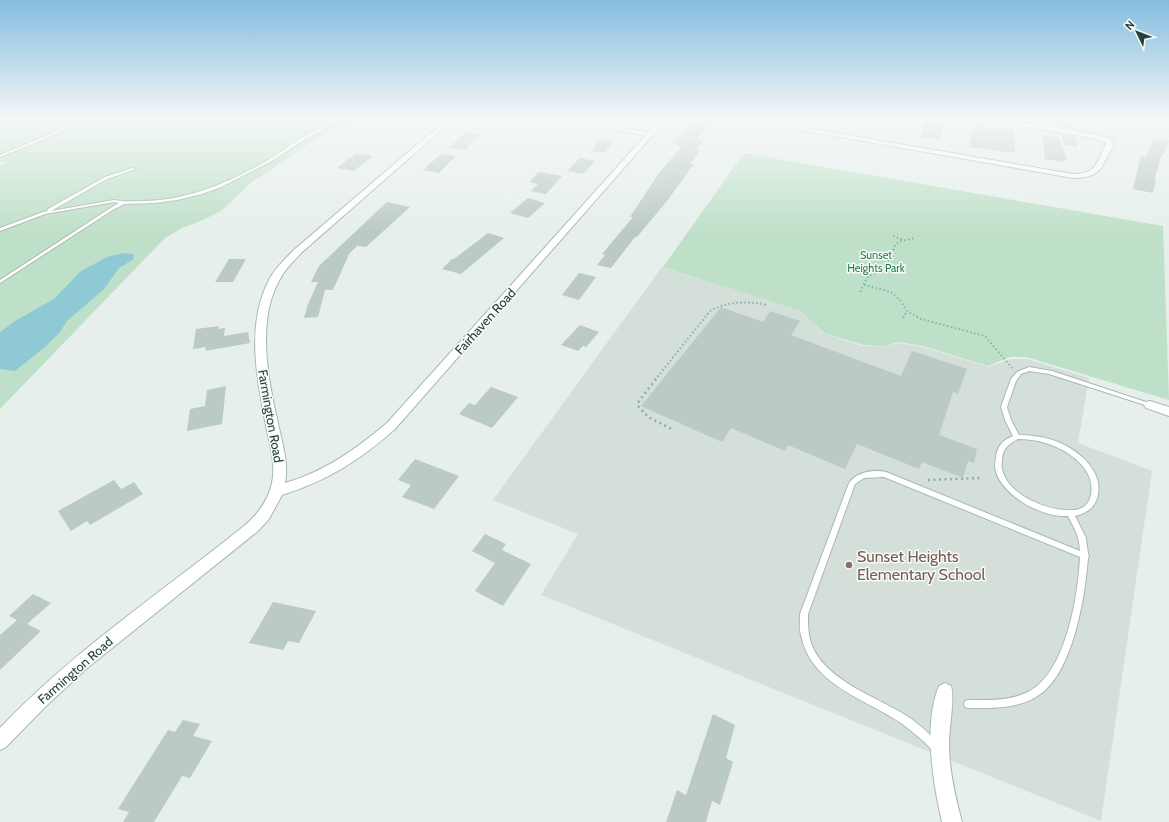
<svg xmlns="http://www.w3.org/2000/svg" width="1169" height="822" font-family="Cabin,sans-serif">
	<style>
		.built { fill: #d4dfda }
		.green { fill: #bfe0c8 }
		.water { fill: #8ec9d4 }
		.building { fill: #bbcac4 }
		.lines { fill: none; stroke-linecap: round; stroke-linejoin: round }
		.lane-casing { stroke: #a8b8b2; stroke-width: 2 }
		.street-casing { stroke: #a8b8b2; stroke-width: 2 }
		.path-far1 { stroke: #86b3a5; stroke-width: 2; stroke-dasharray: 1.5 2.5; stroke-linecap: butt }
		.path { stroke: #86b3a5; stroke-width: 2.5; stroke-dasharray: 2 3.5; stroke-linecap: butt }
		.lane { fill: #fff; fill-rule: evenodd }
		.street { fill: #fff; fill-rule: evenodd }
		.education-dot { fill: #8d6e63; stroke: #f7fbf9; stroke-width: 1.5 }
		.labels { text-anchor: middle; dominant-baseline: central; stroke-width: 3; stroke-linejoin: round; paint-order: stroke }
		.far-park-label { font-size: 11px; fill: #2d7a4b; stroke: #f7fbf9 }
		.street-label { font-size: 13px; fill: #24423a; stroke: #f7fbf9 }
		.near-education-label { font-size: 16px; fill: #785e54; stroke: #f7fbf9; text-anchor: start }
	</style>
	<rect width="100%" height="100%" fill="#e6efeb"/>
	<path class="built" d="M662,267L800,311L823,333L862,346H885L899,343L923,347L989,367L1011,359H1027L1089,378L1078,443L1152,471L1101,821L541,595L578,534L493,500Z"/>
	<g class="green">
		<path d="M0,118H363L318,138L252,182L221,211L203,220L182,228L165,238L0,409V165L5,162H0Z"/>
		<path d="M744,153L1163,226L1169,400L1026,357H1010L988,366L923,346L898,342L884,346L863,345L824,333L800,311L663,267Z"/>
	</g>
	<path class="water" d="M124,253L133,254L134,259L119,268L104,289L67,321L60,332L45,347L15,371L0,369V332L15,321L54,299L81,271L107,257Z"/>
	<g class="building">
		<path d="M925,118L943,120L940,140L921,137Z"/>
		<path d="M1059,118H1071L1074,129L1061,127Z"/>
		<path d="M696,120L711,123L697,139L704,140L696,150L700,151L690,163L694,164L667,201L637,237H635L611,268L597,265L605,255L602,254L633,217H630L659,173L682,146L673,144Z"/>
		<path d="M973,126L1014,131L1015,153L969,147Z"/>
		<path d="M465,132L481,134L465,150L449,148Z"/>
		<path d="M1062,134L1075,136L1078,147L1064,145Z"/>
		<path d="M1042,135L1059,137L1067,160H1064V162L1045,159Z"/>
		<path d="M1154,138L1169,141L1164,154H1162L1154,181H1156L1153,193L1133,189L1141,156L1146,157Z"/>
		<path d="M601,139L614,141L604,153L591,151Z"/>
		<path d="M356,153L373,156L354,171L337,168Z"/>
		<path d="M441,154L456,156L439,173L423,170Z"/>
		<path d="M580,158L595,161L583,174L567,171Z"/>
		<path d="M539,172L562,176L546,194L531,191L538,184L529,182Z"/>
		<path d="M528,198L545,203L528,218L510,213Z"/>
		<path d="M387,202L410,207L366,247L357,246L349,254L333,290H325L318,317L304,318L308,304L318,282H311L319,266Z"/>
		<path d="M488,233L504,238L461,274L442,269L452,259H454Z"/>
		<path d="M229,259H246L233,282H215Z"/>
		<path d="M579,273L596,277L579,300L562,295Z"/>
		<path d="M721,307L763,322L770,311L800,321L791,335L901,376L912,351L967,369L958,394L953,392L939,435L977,449L974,463L968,461L963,478L922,462L919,469L857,444L845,469L788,445L785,451L731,428L722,442L641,406Z"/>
		<path d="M580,325L599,332L586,347L583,346L578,351L561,345Z"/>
		<path d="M219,326L218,329L225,328L224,336L248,332L250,343L205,351L206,347L193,349L196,329Z"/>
		<path d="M226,386L222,424L187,431L190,409L205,406L207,390Z"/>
		<path d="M491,387L518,397L492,428L459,414L469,403L475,405Z"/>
		<path d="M415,459L459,476L434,509L402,497L411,485L398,480Z"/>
		<path d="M114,480L121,489L134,482L143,494L90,525L87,521L71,531L58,511Z"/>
		<path d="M485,534L506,544L502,550L531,564L503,606L475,591L495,563L472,551Z"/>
		<path d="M33,594L51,603L27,624L41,631L0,670V635L17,620L9,616Z"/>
		<path d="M273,602L316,611L299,643L288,641L283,650L249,643Z"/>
		<path d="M713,714L735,725L726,758L733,762L720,805L712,801L706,822H666L677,790L686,795Z"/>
		<path d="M183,720L200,724L193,736L212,741L190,778L182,776L154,822H123L129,812L118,809L168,730L175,732Z"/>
	</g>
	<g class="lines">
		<defs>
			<g id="lane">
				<path d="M3,118H8L0,122V120Z"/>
				<path d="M74,118H78L55,135L0,157V155L53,133Z"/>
				<path d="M339,118H343L302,141L270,162L221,187L202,194L177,200L155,203L124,204L111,211L0,283V280L109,209L119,203L114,202L45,214L0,231V228L43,212L48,211L47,210L48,209L105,177L133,168L136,169L107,179L51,211L114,200C124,202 134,201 144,201C189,200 230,182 268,160C278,154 288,147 298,140C311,132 325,126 339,118Z"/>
				<path d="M1029,367L1052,371L1152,404L1153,405L1152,406H1148L1049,374L1029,371L1021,374L1016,381L1007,407L1011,420L1019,435C1032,435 1046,437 1058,442C1080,451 1107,474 1096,501C1092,510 1084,514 1075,516L1086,538L1088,554L1089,556L1088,558C1085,597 1073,676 1036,697C1016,709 991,708 968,708L965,707L964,704L965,701L968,700C988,700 1010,701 1028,692C1066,673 1078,596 1080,557L884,477L864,478L855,484L808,614C808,626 808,639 814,650C830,681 873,696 902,713C916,721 928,732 939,744L941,747L939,750L936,752C930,749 927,744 922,740C915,734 908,728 901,723C864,698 811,685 801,635C799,629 800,621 800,614L849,483C856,472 874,469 886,472L1080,551C1079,534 1075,530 1068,516C1042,518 1000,495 995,468C995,465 995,462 996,459C996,447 1003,440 1013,436L1005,420L1001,407L1011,379L1017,372ZM1018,439C1027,439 1036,440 1045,443C1068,449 1099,471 1090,498C1088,505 1081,510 1074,510C1049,512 1008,496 1002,469C1001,466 1002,462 1002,459C1003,449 1008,444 1018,439Z"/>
			</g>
			<g id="street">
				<path d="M448,118H455L301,253C294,261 285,269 280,279C256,320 268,380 278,423C282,443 289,463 285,483C324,472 356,449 387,423L645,136L564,118H579L648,133L664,118H671L652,136L395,429C360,460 327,481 282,495L269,519L258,531L86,669L45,707L6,747L0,750V728C73,651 162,592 244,526C258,514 268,501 272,483C276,464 270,445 266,426C257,380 246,326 268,282C274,269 285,259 295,249Z"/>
				<path d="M732,118H749L1073,174C1097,174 1096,163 1106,144L1105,142L1093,138L976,118H994L1094,134L1111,139L1114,144C1101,167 1102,178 1073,178Z"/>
				<path d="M1150,401L1169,407V416L1146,408L1144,405L1146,402Z"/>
				<path d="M945,683L951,686C955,696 949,729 949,744C949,770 955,796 962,822H942C933,783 923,724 939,686Z"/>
			</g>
		</defs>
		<use href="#lane" class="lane-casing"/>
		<use href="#street" class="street-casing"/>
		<g class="path-far1">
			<path d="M893,236L903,240"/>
			<path d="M869,266L881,270"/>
			<path d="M864,285L891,292L900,300L907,311L921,319L985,336L1012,368"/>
			<path d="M860,292L868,276L879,272L885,267L896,244L900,241L915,238"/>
			<path d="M903,318L907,311"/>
			<path d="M655,380L710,311C728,301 747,301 767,305"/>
		</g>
		<g class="path">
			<path d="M656,379L639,401L638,406L648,417L674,430"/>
			<path d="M928,480L980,478"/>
		</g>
		<use href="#lane" class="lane"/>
		<use href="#street" class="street"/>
	</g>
	<linearGradient id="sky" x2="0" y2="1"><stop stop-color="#84bce0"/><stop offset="0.51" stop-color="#f4f8f6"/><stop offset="1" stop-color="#f4f8f6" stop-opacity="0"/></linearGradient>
	<rect width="1169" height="233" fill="url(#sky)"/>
	<circle class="education-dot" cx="849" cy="565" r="4"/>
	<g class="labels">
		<g class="far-park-label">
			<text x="876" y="255">Sunset<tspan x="876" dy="13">Heights Park</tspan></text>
		</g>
		<g class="street-label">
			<text transform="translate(485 321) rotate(-48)">Fairhaven Road</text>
			<text transform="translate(271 416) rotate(80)">Farmington Road</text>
			<text transform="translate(75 670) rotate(-41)">Farmington Road</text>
		</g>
		<g class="near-education-label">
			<text x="857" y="556">Sunset Heights<tspan x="857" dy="18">Elementary School</tspan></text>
		</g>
	</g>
	<g transform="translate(1137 32) rotate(313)" stroke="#f7fbf9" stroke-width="3" paint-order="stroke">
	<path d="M0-3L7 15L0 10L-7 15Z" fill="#24423a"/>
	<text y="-6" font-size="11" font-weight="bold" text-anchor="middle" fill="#24423a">N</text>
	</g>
</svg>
